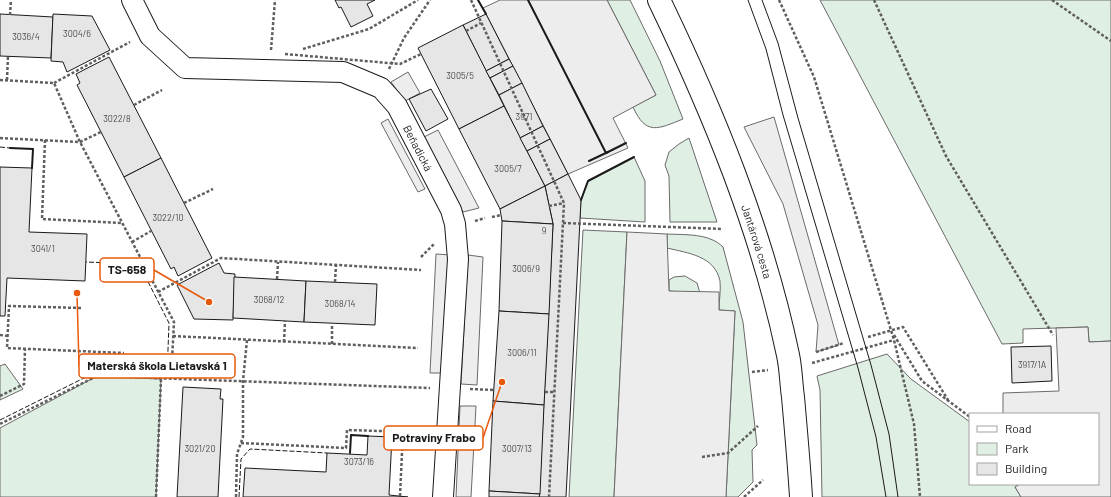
<svg xmlns="http://www.w3.org/2000/svg" width="1111" height="497" font-family="Barlow,sans-serif">
	<style>
		.green { fill: #e0efe3; stroke: #6a6a6a }
		.parking { fill: #ededed; stroke: #6a6a6a }
		.building { fill: #e6e6e6; stroke: #1a1a1a }
		.lines { fill: none; stroke-linecap: round; stroke-linejoin: round }
		.street-casing { stroke: #1a1a1a; stroke-width: 22 }
		.secondary-casing { stroke: #1a1a1a; stroke-width: 24 }
		.path { stroke: #5f5f5f; stroke-width: 2.5; stroke-dasharray: 3 2; stroke-linecap: butt }
		.street { stroke: #fff; stroke-width: 20 }
		.secondary { stroke: #fff; stroke-width: 22 }
		.tram { stroke: #1a1a1a; stroke-width: 1 }
		.path-bridge { stroke: #5f5f5f; stroke-width: 2.5; stroke-dasharray: 3 2; stroke-linecap: butt }
		.fence { stroke: #1a1a1a; stroke-width: 1; stroke-dasharray: 5 2; stroke-linecap: butt }
		.wall { stroke: #1a1a1a; stroke-width: 2 }
		.labels { text-anchor: middle; dominant-baseline: central; stroke-width: 3; stroke-linejoin: round; paint-order: stroke }
		.number-label { font-size: 9px; fill: #4d4d4d }
		.street-label { font-size: 11px; fill: #1a1a1a; stroke: #fff }
		.leader { fill: none; stroke: #e8590c; stroke-width: 1.5 }
		.callout-dot { fill: #e8590c; stroke: #fff; stroke-width: 1.5 }
		.callout { fill: #fff; stroke: #e8590c; stroke-width: 1.5 }
		.callout-label { font-size: 12px; text-anchor: middle; font-weight: bold; fill: #1a1a1a }
	</style>
	<rect width="100%" height="100%" fill="#fff"/>
	<g class="green">
		<path d="M607,0H630L660,61L683,119C658,129 646,136 633,107L656,95Z"/>
		<path d="M820,0H1111V341L1089,342L1088,327L1023,329V343L1002,344Z"/>
		<path d="M689,138L717,222H670L669,176L665,165L669,152L679,144Z"/>
		<path d="M634,157L645,181V222L580,218L581,200L588,181Z"/>
		<path d="M583,230L627,232L614,497H569Z"/>
		<path d="M667,234C685,235 709,233 723,247L743,322L757,445L752,450L753,482L738,497H726L735,311L719,310C719,301 721,290 720,281C715,256 688,253 667,248Z"/>
		<path d="M685,276L697,283L700,293L684,292L665,497L677,292L669,291V280L674,277Z"/>
		<path d="M887,354L911,379L970,422V484H1020L1015,487L1021,497H822L820,390L817,376Z"/>
		<path d="M5,364L23,389L0,400V366Z"/>
		<path d="M97,376L161,379L156,497H0V428Z"/>
	</g>
	<g class="parking">
		<path d="M500,0H607L656,95L613,118L628,148L568,174L483,8Z"/>
		<path d="M408,72L420,93L405,101L391,82Z"/>
		<path d="M774,117L839,345L816,352L818,325L783,204L744,127Z"/>
		<path d="M388,119L425,189L418,192L381,123Z"/>
		<path d="M438,130L479,208L463,212L424,137Z"/>
		<path d="M627,232L667,234L669,291L719,292V310L735,311L726,497H614Z"/>
		<path d="M436,254L451,255L442,373H430Z"/>
		<path d="M468,255L483,257L477,385L461,384Z"/>
		<path d="M1088,327L1089,342L1111,341V497H1021L1015,487L1020,484H1098V414H1003V393L1059,391L1056,328Z"/>
		<path d="M460,406H476L471,497H456Z"/>
	</g>
	<g class="building">
		<path d="M335,0H375L367,4L373,16L351,27L341,7L339,8Z"/>
		<path d="M0,14L53,17L51,58L0,56Z"/>
		<path d="M53,14L92,16L110,50L67,72L63,62L51,61Z"/>
		<path d="M486,14L509,59L486,71L463,25Z"/>
		<path d="M463,25L504,106L459,129L418,48Z"/>
		<path d="M109,57L161,158L124,177L77,85L80,83L76,74Z"/>
		<path d="M509,59L513,66L490,78L486,71Z"/>
		<path d="M513,66L522,83L499,95L490,78Z"/>
		<path d="M522,83L543,126L520,138L499,95Z"/>
		<path d="M431,89L448,119L426,131L409,99Z"/>
		<path d="M504,106L545,186L500,209L459,129Z"/>
		<path d="M543,126L550,139L527,151L520,138Z"/>
		<path d="M550,139L568,174L545,186L527,151Z"/>
		<path d="M161,158L212,258L178,276L174,267L171,269L124,177Z"/>
		<path d="M0,167L32,168L29,232L87,234L85,281L7,278L5,316H0Z"/>
		<path d="M568,174L581,200L566,497H539L553,224L545,186Z"/>
		<path d="M545,186L553,224L502,221L500,209Z"/>
		<path d="M502,221L553,224L549,314L499,311Z"/>
		<path d="M219,263L224,273L235,274L233,320L194,319L177,285Z"/>
		<path d="M234,277L306,281L304,322L233,318Z"/>
		<path d="M306,281L377,284L375,325L304,322Z"/>
		<path d="M499,311L549,314L544,405L493,401Z"/>
		<path d="M1051,346L1052,381L1012,383L1011,347Z"/>
		<path d="M183,387L221,389L220,399H223L218,497H177Z"/>
		<path d="M493,401L544,405L540,494L489,491Z"/>
		<path d="M368,436L392,437L389,495L408,497H243L245,468L326,472L327,453L367,455Z"/>
		<path d="M489,491L540,494L539,497H489Z"/>
	</g>
	<g class="lines">
		<defs>
			<g id="street">
				<path id="s1" d="M132,0L150,36L185,68L343,72L381,88L397,106L451,210L455,224L458,259L443,497"/>
			</g>
			<g id="secondary">
				<path id="s2" d="M659,0C714,114 762,231 788,355C791,369 791,383 793,397C796,431 799,464 801,497"/>
			</g>
		</defs>
		<use href="#street" class="street-casing"/>
		<use href="#secondary" class="secondary-casing"/>
		<g class="path">
			<path d="M471,0L564,203L549,497"/>
			<path d="M779,0L814,77L894,340L914,424L920,497"/>
			<path d="M874,0L946,156L1053,335"/>
			<path d="M1052,0L1111,41"/>
			<path d="M10,15L11,0"/>
			<path d="M466,31L481,23"/>
			<path d="M303,49L369,29L418,0"/>
			<path d="M271,50L275,0"/>
			<path d="M389,69L404,38L430,0"/>
			<path d="M0,80L54,83L80,142L174,322L171,380"/>
			<path d="M7,80L8,56"/>
			<path d="M54,83L130,42"/>
			<path d="M134,105L162,90"/>
			<path d="M0,138L80,142L101,132"/>
			<path d="M45,140L42,219L121,223"/>
			<path d="M184,203L213,189"/>
			<path d="M549,206L564,203"/>
			<path d="M492,217L501,215"/>
			<path d="M475,221L485,218"/>
			<path d="M563,223L723,229"/>
			<path d="M132,242L151,231"/>
			<path d="M421,257L435,243"/>
			<path d="M277,279L278,262"/>
			<path d="M335,282L336,265"/>
			<path d="M158,292L221,258L421,270"/>
			<path d="M81,308L9,306L7,348L124,353"/>
			<path d="M0,335L8,336"/>
			<path d="M894,335L922,381L970,417"/>
			<path d="M173,336L418,348"/>
			<path d="M868,337L903,327L948,400"/>
			<path d="M284,342L285,321"/>
			<path d="M332,344V323"/>
			<path d="M816,352L844,343"/>
			<path d="M812,363L894,340"/>
			<path d="M752,372L768,370"/>
			<path d="M470,389L494,390"/>
			<path d="M545,392H555"/>
			<path d="M0,396L24,384L25,349"/>
			<path d="M0,424L97,376L430,388"/>
			<path d="M241,443L346,448L347,430L412,432L423,433L426,436"/>
			<path d="M702,457L728,453L758,426"/>
			<path d="M400,496L403,431"/>
			<path d="M156,497L161,379"/>
			<path d="M236,497L237,454L243,437V381L247,340"/>
			<path d="M744,497L763,480"/>
		</g>
		<use href="#street" class="street"/>
		<use href="#secondary" class="secondary"/>
		<g class="tram">
			<path d="M748,0L766,49L783,115L858,368L876,437L886,497"/>
			<path d="M762,0L778,43L798,118L871,365L889,434L898,497"/>
		</g>
		<path class="path-bridge" d="M285,54L400,64L421,54"/>
		<g class="fence">
			<path d="M0,147L10,148"/>
			<path d="M0,420L98,371L167,376L169,323L139,264L86,262"/>
			<path d="M239,497L241,459L250,449L327,453"/>
		</g>
		<g class="wall">
			<path d="M478,0L486,14"/>
			<path d="M528,0L606,153L626,143"/>
			<path d="M10,148L33,149L32,168"/>
			<path d="M589,161L608,152"/>
			<path d="M581,200L588,181L634,157"/>
			<path d="M350,453L351,435L368,436"/>
		</g>
	</g>
	<g class="labels">
		<g class="number-label">
			<text x="77" y="33">3004/6</text>
			<text x="26" y="36">3036/4</text>
			<text x="460" y="75">3005/5</text>
			<text x="524" y="116">3971</text>
			<text x="117" y="118">3022/8</text>
			<text x="508" y="168">3005/7</text>
			<text x="168" y="217">3022/10</text>
			<text x="544" y="230">9</text>
			<text x="43" y="248">3041/1</text>
			<text x="526" y="268">3006/9</text>
			<text x="269" y="299">3068/12</text>
			<text x="340" y="303">3068/14</text>
			<text x="522" y="352">3006/11</text>
			<text x="1032" y="364">3917/1A</text>
			<text x="200" y="448">3021/20</text>
			<text x="517" y="448">3007/13</text>
			<text x="359" y="461">3073/16</text>
		</g>
		<g class="street-label">
			<text stroke="none"><textPath href="#s1" startOffset="358">Beňadická</textPath></text>
			<text stroke="none"><textPath href="#s2" startOffset="261">Jantárová cesta</textPath></text>
		</g>
	</g>
	<path class="leader" d="M209 302L154 270M77 293L79 366M502 382L483 438"/>
	<g class="callout-dot">
		<circle cx="209" cy="302" r="4"/>
		<circle cx="77" cy="293" r="4"/>
		<circle cx="502" cy="382" r="4"/>
	</g>
	<g class="callout">
		<rect x="100" y="258" width="54" height="24" rx="4"/>
		<rect x="79" y="354" width="156" height="24" rx="4"/>
		<rect x="384" y="426" width="99" height="24" rx="4"/>
	</g>
	<g class="callout-label">
		<text x="127" y="274">TS-658</text>
		<text x="157" y="370">Materská škola Lietavská 1</text>
		<text x="434" y="442">Potraviny Frabo</text>
	</g>
	<rect x="969" y="413" width="130" height="72" fill="#ffffff" stroke="#a3a3a3"/>
	<rect x="977" y="426" width="20" height="6" fill="#ffffff" stroke="#a3a3a3"/>
	<text x="1005" y="433" font-size="12" fill="#1a1a1a">Road</text>
	<rect x="977" y="443" width="20" height="12" fill="#e0efe3" stroke="#a3a3a3"/>
	<text x="1005" y="453" font-size="12" fill="#1a1a1a">Park</text>
	<rect x="977" y="463" width="20" height="12" fill="#e6e6e6" stroke="#a3a3a3"/>
	<text x="1005" y="473" font-size="12" fill="#1a1a1a">Building</text>
</svg>
